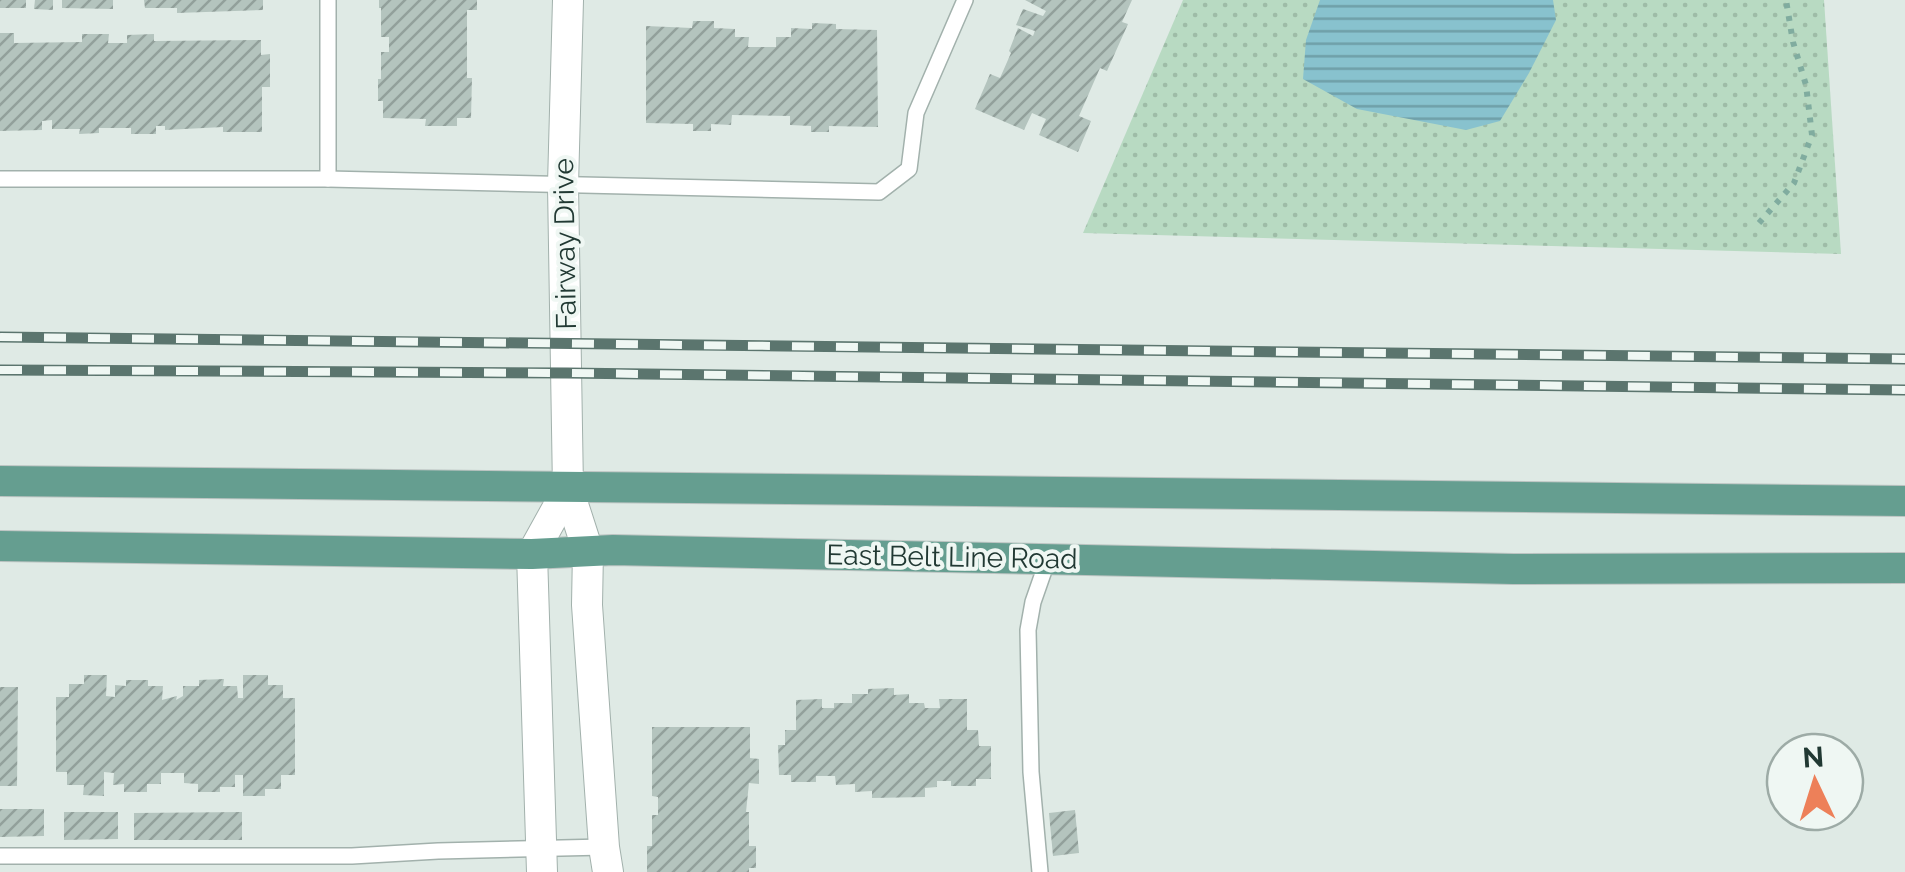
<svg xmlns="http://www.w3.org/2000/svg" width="1905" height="872" font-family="Raleway,sans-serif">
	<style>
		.grass { fill: url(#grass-dots) }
		.water { fill: url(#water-rules) }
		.building { fill: url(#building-hatch) }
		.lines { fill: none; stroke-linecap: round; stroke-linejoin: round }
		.service-casing { stroke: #a2b1ac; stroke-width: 18 }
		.minor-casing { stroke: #a2b1ac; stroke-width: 32 }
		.primary-casing { stroke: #bcc4c2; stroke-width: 32 }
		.path { stroke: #80ac9f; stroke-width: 6; stroke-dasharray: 5 8; stroke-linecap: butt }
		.service { stroke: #fff; stroke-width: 15 }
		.minor { stroke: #fff; stroke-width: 30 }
		.primary { stroke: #659e90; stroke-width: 30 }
		.rail-casing { stroke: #5b756e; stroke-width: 11 }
		.rail { stroke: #eff7f3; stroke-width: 8; stroke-dasharray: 22; stroke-linecap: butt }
		.labels { text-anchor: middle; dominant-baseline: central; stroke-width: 8; stroke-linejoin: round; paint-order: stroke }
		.street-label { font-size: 28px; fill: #213933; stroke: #eff7f3 }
	</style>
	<defs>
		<pattern id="grass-dots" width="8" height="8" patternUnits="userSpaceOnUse" patternTransform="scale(2.5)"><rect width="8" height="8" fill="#b8dac2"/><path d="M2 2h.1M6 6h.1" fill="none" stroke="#9ebca7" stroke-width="1.8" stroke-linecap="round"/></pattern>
		<pattern id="water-rules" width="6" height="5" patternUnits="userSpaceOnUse" patternTransform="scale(2.5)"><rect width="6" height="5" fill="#88c2ce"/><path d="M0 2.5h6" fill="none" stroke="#6f9fa8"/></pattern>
		<pattern id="building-hatch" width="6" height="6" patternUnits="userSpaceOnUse" patternTransform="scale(2.5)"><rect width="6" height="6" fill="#b4c4be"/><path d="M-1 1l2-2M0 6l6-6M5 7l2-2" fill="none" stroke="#92a09b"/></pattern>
	</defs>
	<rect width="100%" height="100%" fill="#dfeae5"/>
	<path class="grass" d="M1183,0H1824L1841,254L1083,233Z"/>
	<path class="water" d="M1320,0H1553L1556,20L1529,73L1500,121L1466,130L1357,109L1303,79L1306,40Z"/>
	<g class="building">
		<rect x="0" y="0" width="26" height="8"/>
		<path d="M35,0H53V10L34,9Z"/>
		<path d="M62,0H113V9L62,8Z"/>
		<path d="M144,0H263V10L177,13V8H145Z"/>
		<path d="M379,0H477V10H467V78H472L471,118H457V126H425L426,119L383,118V101H378V79H381V52H389V37H381V8H379Z"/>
		<path d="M1025,0H1132L1122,22L1128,24L1107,71L1100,68L1079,116L1091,121L1078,152L1039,135L1046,119L1032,113L1024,130L975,109L990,74L1000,78L1011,53L1009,51L1018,28L1033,36L1035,31L1016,25L1023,9L1043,16L1046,11Z"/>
		<path d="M693,21H714V28L735,29V37H749L748,47H776V37H791V28L812,29V23L836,24V29L877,30L878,127L829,126V132H811V126L790,125V116L732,115L731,125L711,124V131H693V124L646,123V26L692,28Z"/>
		<path d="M0,33H14V43L82,42V34H109L108,43H127V35L154,34V41L261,40V55L270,54V87H262V132H223V127L165,130V126H156V134H131V128H99V133L79,134L80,129H52V120L42,121V130L0,131Z"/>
		<path d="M84,675H107L106,696L115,697V685L126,686V680H148V686H163L162,700L177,696L176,700L183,696V686H199V680L224,679L223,686H237L238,698H243V675H268V685H283V698H295V775H281V789H265V796H243V775H235V787H220V792H198V784L184,783V773H161V784H147V792H124V784L113,785L114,773L104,772V796L83,795L84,785H67V772H56V697H69V684H84Z"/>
		<path d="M0,687H18L17,786H0Z"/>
		<path d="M894,688V695L909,694V703H924L925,708H940L939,699H967V730H978L979,746H991V779H976V786H951V781H937V787L925,788V797L872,798V791L855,792V784L836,785L835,776H816V782H791V775H779L778,745H785V730H796V700L822,699V708H834V703H852V694H868V689Z"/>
		<path d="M652,727H750V758L759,759V784L749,783L746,812H749V846H756V868H749V872H647V846H652V815H658V797L652,796Z"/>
		<path d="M0,809H44V836L0,837Z"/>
		<path d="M1075,810L1079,853L1053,856L1049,813Z"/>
		<path d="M64,812H118V839L64,840Z"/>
		<path d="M242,812V840H134V813Z"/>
	</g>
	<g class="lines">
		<defs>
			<g id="service">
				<path d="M0,179H328V0"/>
				<path d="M328,179L879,192L909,169L916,113L965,0"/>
				<path d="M0,856H352L438,851L604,847"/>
				<path d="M1040,872L1031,772L1028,630L1033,602L1048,559"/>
			</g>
			<g id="minor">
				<path d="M568,0L563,185L568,489L588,551L587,605L604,847L608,872"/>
				<path d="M542,872L532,554L568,489"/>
			</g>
			<g id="primary">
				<path d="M0,481C635,489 1270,492 1905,501"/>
				<path d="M0,546L532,554L613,550L1513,569L1905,568"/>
			</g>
		</defs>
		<use href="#service" class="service-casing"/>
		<use href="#minor" class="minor-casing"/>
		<use href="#primary" class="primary-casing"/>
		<path class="path" d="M1759,223L1794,183L1812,135L1806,85L1793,42L1786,0"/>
		<use href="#service" class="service"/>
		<use href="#minor" class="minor"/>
		<use href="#primary" class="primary"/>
		<defs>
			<g id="rail">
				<path d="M0,337L1905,359"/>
				<path d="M0,370L567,373L1905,390"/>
			</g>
		</defs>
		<use href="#rail" class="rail-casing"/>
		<use href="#rail" class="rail"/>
	</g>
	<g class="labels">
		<g class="street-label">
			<text transform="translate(565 244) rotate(-91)">Fairway Drive</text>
			<text transform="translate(952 557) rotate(1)">East Belt Line Road</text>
		</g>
	</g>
	<g transform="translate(1815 782) rotate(356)"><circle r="48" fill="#eff7f3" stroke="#9daba6" stroke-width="2.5"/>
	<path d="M0-8L18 38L0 25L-18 38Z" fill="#ed8059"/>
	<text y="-15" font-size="28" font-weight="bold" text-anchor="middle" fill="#213933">N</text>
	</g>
</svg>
